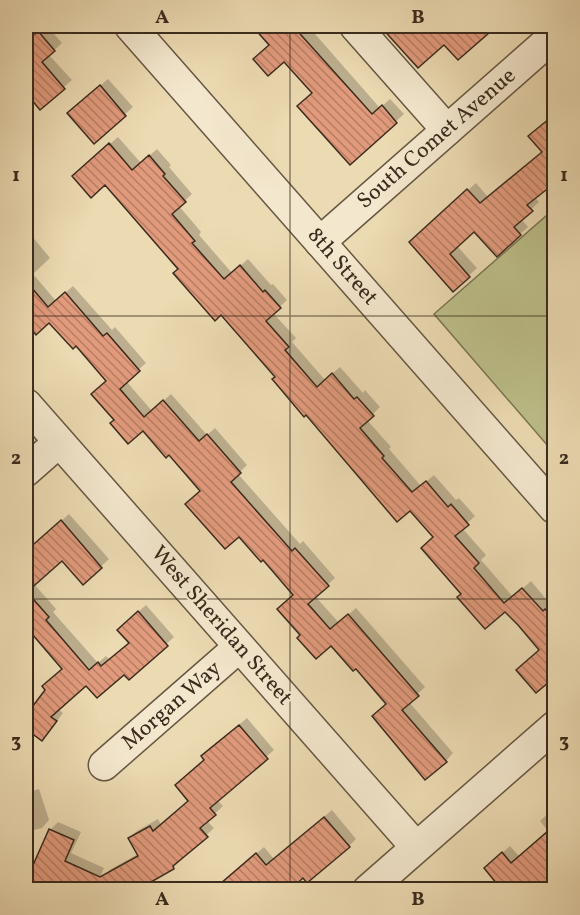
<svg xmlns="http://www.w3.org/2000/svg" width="580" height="915" font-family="Vollkorn,serif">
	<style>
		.green { fill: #bcbe89; stroke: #7b7453; stroke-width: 1.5 }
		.shadow { fill: #0003 }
		.building { fill: url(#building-back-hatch); stroke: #3a2b1d; stroke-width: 1.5 }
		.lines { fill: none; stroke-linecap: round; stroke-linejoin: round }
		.minor-casing { stroke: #665742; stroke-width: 33 }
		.minor { stroke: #f3e7cd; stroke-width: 30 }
		.grid { fill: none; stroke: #3a2b1d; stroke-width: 1.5; stroke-opacity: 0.55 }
		.labels { text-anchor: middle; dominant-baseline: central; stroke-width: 4.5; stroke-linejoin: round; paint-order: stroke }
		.street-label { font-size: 22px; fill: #3a2b1d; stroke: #f3e7cd }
		.neatline { fill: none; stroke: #3a2b1d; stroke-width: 2 }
		.grid-label { font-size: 20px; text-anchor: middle; font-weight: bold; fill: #3a2b1d }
	</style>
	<defs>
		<pattern id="building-back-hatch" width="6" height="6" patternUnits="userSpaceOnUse" patternTransform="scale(1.5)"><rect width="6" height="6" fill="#e19a7c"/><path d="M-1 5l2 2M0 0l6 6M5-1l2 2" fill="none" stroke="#b77e65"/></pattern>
	</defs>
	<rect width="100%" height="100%" fill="#ecdab2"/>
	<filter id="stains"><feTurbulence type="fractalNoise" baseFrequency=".00333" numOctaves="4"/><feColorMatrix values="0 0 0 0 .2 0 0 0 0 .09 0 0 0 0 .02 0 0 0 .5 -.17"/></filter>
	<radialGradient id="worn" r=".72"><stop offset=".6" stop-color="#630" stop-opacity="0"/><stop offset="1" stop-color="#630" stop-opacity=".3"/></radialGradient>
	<path class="green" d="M554,209V453L434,314Z"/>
	<g class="shadow">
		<path d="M26,26H41L43,28L47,26L62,43L49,55L72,80L40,108L26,91Z"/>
		<path d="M254,26H308L380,108L390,99L404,114L350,163L314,92Z"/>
		<path d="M393,26H495L458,58L444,43L387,31Z"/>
		<path d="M108,79L133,107L94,142L77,106Z"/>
		<path d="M554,115L535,197L539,202L521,219L528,227L520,234L475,230L457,246L477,268L453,290L418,235L476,183L488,197L544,152Z"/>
		<path d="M118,137L141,163L157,149L171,165L169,167L192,194L179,206L201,232L199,235L232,273L248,259L271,285L273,284L287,300L273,313L296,338L292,342L325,380L340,367L363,393L365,390L380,407L367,420L391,447L389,449L421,486L434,475L456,500L459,498L475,516L462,528L486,555L481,560L513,597L531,581L551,605L553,603L554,604V675L541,650L505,609L463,594L434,537L410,509L276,377L106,183L82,168Z"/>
		<path d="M26,229L50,258L33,274L56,301L73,286L112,330L115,327L146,363L126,381L152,411L171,394L207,435L215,428L247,465L238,474L300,544L303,541L335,578L315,596L339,623L356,608L425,687L409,702L453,753L446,761L388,703L356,667L331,644L302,635L295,595L169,453L143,429L116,420L107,381L76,344L50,320L36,332L26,320Z"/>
		<path d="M69,514L109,559L83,583L63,559L34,584L56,609L53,612L98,663L106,656L110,660L130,642L127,622L146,605L174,637L129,678L124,673L86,684L58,709L63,713L49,732L27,729L26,731V700L34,706L64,668L26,625V553Z"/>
		<path d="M247,718L274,750L217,800L223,806L207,821L214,828L180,859L181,860L173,868L103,876L111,869L138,854L129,838L137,831L158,819L161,825L190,800L210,749Z"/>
		<path d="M39,789L49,820L42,828L26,832V793Z"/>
		<path d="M554,808V887L539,890H493L499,884L493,861L510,846L519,856L548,831L540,821Z"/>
		<path d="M332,810L356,839L349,846L303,876L225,880L264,847L274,859Z"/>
		<path d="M58,822L81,832L71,853L104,868L94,890L28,880L50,830Z"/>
	</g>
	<g class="building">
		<path d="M26,26L35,34L38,31L55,51L42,62L65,89L40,110L26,93Z"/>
		<path d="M252,26H293L372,114L382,105L397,123L350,165L297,106L312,93L284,62L268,76L253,59L269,45Z"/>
		<path d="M380,26H497L458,60L444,45L418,68Z"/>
		<path d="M100,85L126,116L94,144L67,113Z"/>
		<path d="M555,114V183L527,205L533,211L514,227L521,235L497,257L474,232L450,254L470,277L453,292L409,242L467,189L480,203L542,152L528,136Z"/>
		<path d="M109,143L132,170L149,155L165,174L163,176L186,202L172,214L195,241L192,243L224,279L240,265L263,292L265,290L281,308L266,321L289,347L285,350L317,387L332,373L354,399L357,397L374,416L360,428L384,456L382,458L412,492L426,481L448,507L451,504L469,525L455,536L479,563L474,568L504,603L522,588L543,611L545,609L555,620V677L536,693L516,670L539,650L518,625L505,612L485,629L457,597L461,594L421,548L433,537L410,511L397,522L306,415L304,417L272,379L275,377L221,315L215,321L173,273L178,269L105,185L91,198L72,176Z"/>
		<path d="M26,281L48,307L65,292L103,336L107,333L140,371L120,389L144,417L163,400L199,441L207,434L241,473L231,482L292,551L295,548L329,586L308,604L330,629L348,614L419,696L402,710L447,762L425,780L372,716L386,704L356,669L353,671L331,646L316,659L297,638L300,635L277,609L293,595L263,560L261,562L239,537L225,549L185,504L200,491L169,455L166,458L143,431L128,444L110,423L114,420L91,394L106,381L76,346L73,349L49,323L36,335L26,323Z"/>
		<path d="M61,520L102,568L83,585L62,561L27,592L49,617L46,620L89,670L98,662L101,666L129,643L117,630L138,611L168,646L129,680L124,675L97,698L86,686L51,717L57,721L42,741L26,729V715L45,690L42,686L62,669L26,627V551Z"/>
		<path d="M239,725L268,759L210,808L216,815L200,828L208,837L173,866L174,869L137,890H46L26,881L49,829L74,840L65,861L100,877L138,856L128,838L150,826L153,831L188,801L175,785L204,760L201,756Z"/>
		<path d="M324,817L350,847L307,883L303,878L290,890H213L256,853L266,865Z"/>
		<path d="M555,825V890H502L484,868L502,852L511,863Z"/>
	</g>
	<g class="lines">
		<defs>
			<g id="minor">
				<path d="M130,26L554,508"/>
				<path d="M355,26L447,130"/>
				<path d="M320,242L554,36"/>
				<path d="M26,404L416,847"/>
				<path d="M26,471L59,442"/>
				<path d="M104,765L239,647"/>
				<path d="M368,890L554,727"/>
			</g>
		</defs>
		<use href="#minor" class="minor-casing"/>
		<use href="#minor" class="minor"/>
	</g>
	<path class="grid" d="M290,26V890M26,316H554M26,599H554"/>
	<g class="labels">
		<g class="street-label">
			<text transform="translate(437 139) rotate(-41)">South Comet Avenue</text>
			<text transform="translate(342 267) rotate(49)">8th Street</text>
			<text transform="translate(221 626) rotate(49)">West Sheridan Street</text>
			<text transform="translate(172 706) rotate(-41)">Morgan Way</text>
		</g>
	</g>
	<rect width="580" height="915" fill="none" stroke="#ecdab2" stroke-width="66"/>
	<rect x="33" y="33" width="514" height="849" class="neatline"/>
	<g class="grid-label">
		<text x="162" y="23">A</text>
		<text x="418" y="23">B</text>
		<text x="16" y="181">1</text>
		<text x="564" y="181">1</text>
		<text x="16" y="464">2</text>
		<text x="564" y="464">2</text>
		<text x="16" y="747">3</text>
		<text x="564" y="747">3</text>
		<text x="162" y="905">A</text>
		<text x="418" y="905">B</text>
	</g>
	<rect width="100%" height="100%" filter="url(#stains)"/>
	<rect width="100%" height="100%" fill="url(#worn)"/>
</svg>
